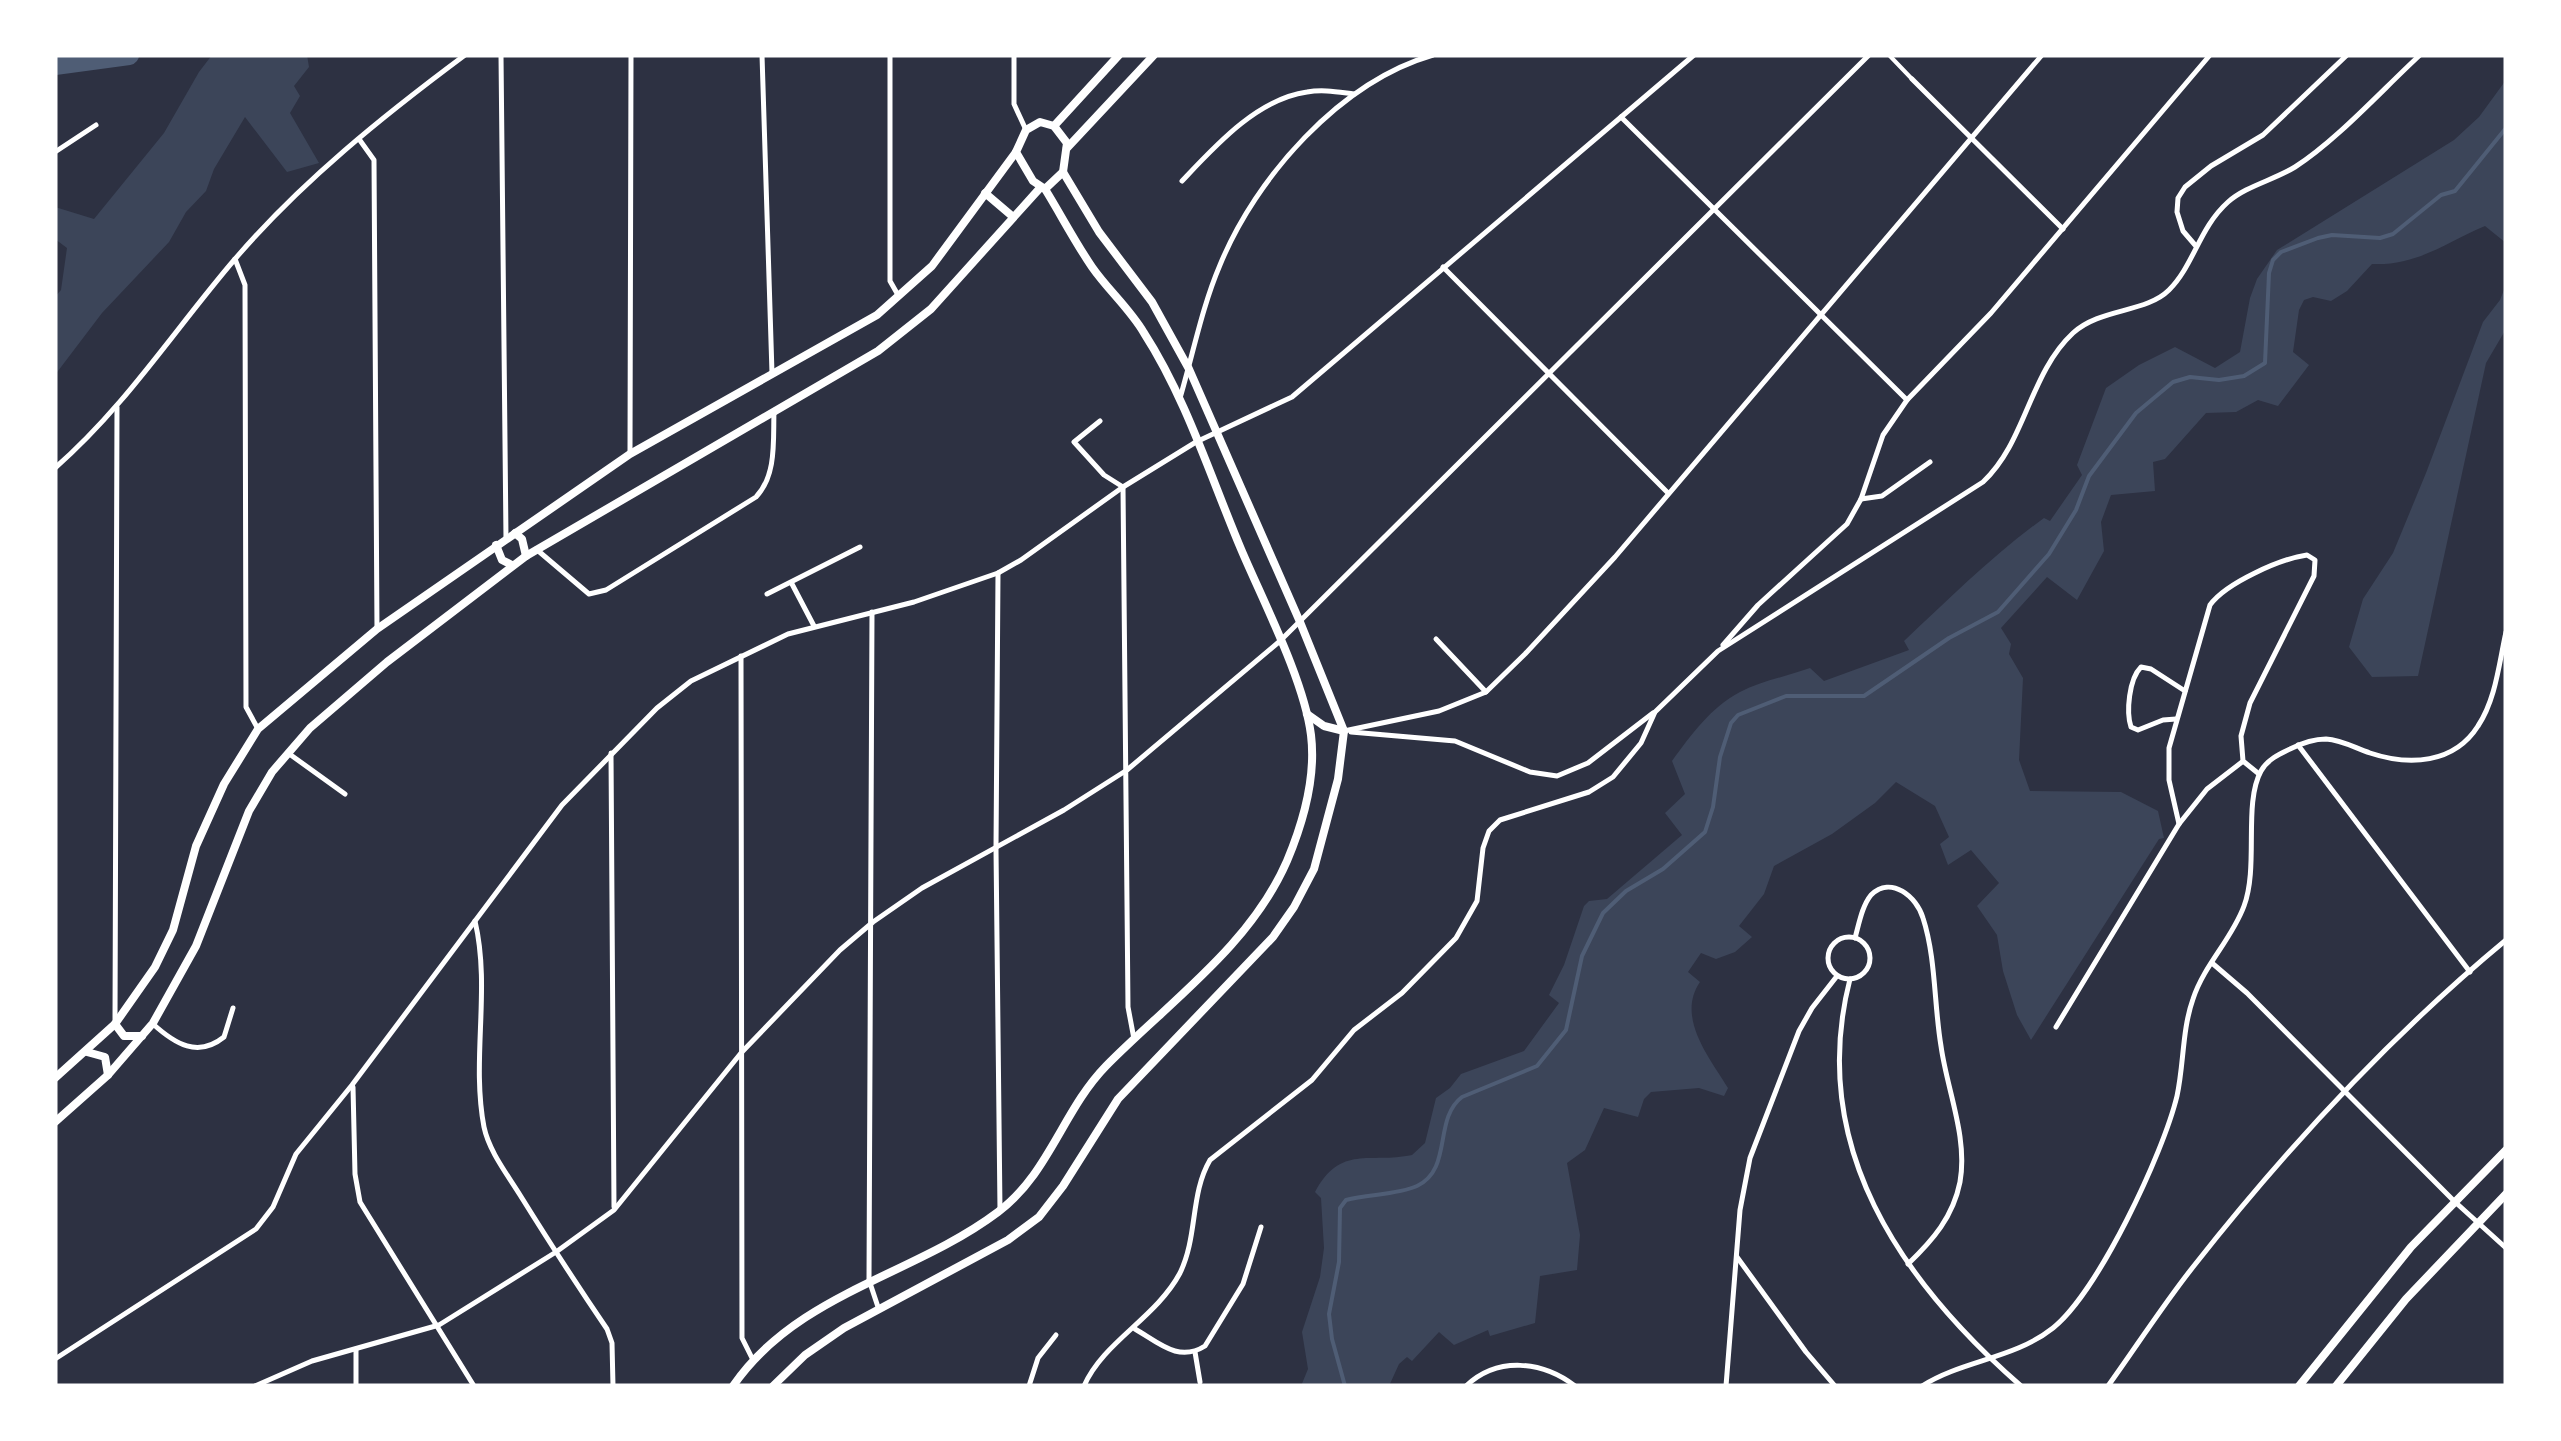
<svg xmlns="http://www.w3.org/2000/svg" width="2561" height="1441" font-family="Inter,sans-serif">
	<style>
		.green { fill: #3c4559 }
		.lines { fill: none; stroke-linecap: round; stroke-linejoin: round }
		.stream { stroke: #4f5d75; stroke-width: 4 }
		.river { stroke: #4f5d75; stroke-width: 20 }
		.pedestrian { stroke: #fff; stroke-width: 4 }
		.minor { stroke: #fff; stroke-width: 5 }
		.secondary { stroke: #fff; stroke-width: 8 }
	</style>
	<rect width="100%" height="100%" fill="#2d3142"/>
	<g class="green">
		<path d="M212,55H307L309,67L294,86L300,96L290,113L319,163L287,172L245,117L214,169L206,191L186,212L169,242L102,313L55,375V297L61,290L67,248L55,239V207L94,219L164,133L199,72Z"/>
		<path d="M2506,80V243L2485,226C2445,243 2417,266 2372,264L2347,291L2331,301L2313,297L2304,300L2299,310L2293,352L2309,365L2278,406L2258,400L2236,412L2206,413L2165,459L2153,462L2155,491L2111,495L2101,522L2104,551L2077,600L2047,577L2001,628L2011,644L2009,654L2023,678L2019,760L2030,791L2121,792L2158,811L2164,838L2159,839L2031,1040L2017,1015L2003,971L1997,935L1977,906L1999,883L1971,850L1948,865L1940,844L1949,837L1935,806L1896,782L1875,803L1832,834L1774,866L1764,894L1739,926L1752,937L1735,952L1716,959L1701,953L1688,972L1700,982C1676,1017 1709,1057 1728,1088L1724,1096L1699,1088L1651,1092L1644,1099L1638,1117L1604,1108L1585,1150L1567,1163L1580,1235L1577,1270L1540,1276L1535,1323L1490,1336L1488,1330L1454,1345L1439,1332L1412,1361L1407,1357L1399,1364L1389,1386H1301L1308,1369L1302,1332L1320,1277L1324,1248L1321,1198L1315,1192C1341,1144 1369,1164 1412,1155L1425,1143L1436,1098L1450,1088L1461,1074L1524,1051L1559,1003L1549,995L1564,965L1584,906L1589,901L1607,899L1682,835L1665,813L1685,794L1672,761C1691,735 1711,707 1740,692C1761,681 1788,676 1810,668L1824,681L1909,650L1904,641C1949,599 1994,554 2044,518L2050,521L2082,475L2077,465L2106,388L2139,365L2175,347L2215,368L2240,352L2250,298L2257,279L2277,250L2454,140L2479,117Z"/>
		<path d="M2506,285V329L2486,363L2418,676L2372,677L2349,647L2363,599L2393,553L2426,473L2483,322L2500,300Z"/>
	</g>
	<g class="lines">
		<path class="stream" d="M1345,1386L1332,1339L1329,1314L1339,1262L1340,1208L1346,1200C1368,1194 1397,1195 1417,1186C1453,1169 1433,1119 1462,1097L1537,1066L1566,1030L1582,956L1603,913L1626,891L1663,869L1705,832L1713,807L1720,757L1731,723L1738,715L1786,696H1864L1949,638L1998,612L2049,554L2076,510L2089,476L2136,413L2173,382L2190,377L2219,380L2244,376L2265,363L2269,273L2273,260L2281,252L2318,238L2332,235L2380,238L2393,234L2441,195L2455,191L2506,128"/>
		<path class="river" d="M55,65L129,55"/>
		<path class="pedestrian" d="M1889,55L1912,79"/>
		<g class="minor">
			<path d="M501,55L506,539"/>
			<path d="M762,55L772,373"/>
			<path d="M890,55V281L898,295"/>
			<path d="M1014,55V104L1026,130"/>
			<path d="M1912,79L2063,229"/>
			<path d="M1621,117L1907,400"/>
			<path d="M359,139L374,160L377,629"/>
			<path d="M55,152L96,125"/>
			<path d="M1182,181C1215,146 1257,99 1307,92C1323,89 1338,92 1354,94"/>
			<path d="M2195,245L2183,231L2177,212L2178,198L2185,187L2211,166L2263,135L2347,55"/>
			<path d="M235,259L245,285L246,707L258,729"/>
			<path d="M1443,267L1667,492"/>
			<path d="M1180,398C1193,354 1202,307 1220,265C1256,177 1340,82 1433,55"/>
			<path d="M1100,421L1074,442L1104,475L1123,487L1128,1007L1134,1039"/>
			<path d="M630,452L631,55"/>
			<path d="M55,468C125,407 175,329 235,259C302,181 383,116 465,55"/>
			<path d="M1861,499L1882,496L1930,462"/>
			<path d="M536,549L589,594L606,590L756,497C777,475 773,440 774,411"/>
			<path d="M998,573L996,849L1000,1210"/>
			<path d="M792,584L814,626"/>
			<path d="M767,594L860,547"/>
			<path d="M872,612L869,1280L878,1307"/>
			<path d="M1436,639L1486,692"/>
			<path d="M1723,645L1758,605L1847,524L1861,499L1883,435L1907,400L1991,313L2210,55"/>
			<path d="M741,656L742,1338L752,1358"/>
			<path d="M2176,719L2163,720L2138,730L2131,727C2126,712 2129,679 2141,667L2151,669L2185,691"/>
			<path d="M1344,731L1439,711L1486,692L1525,654L1615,557L2042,55"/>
			<path d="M1351,732L1455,741L1530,772L1557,776L1588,763L1653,713"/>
			<path d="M2298,745L2470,972"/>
			<path d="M288,753L345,794"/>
			<path d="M611,753L614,1207"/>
			<path d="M2179,824L2169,780V748L2210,605C2226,583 2280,559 2307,555L2315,560L2314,576L2250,703L2241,736L2243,761L2259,774"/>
			<path d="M475,921C491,989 471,1059 484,1127C489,1151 507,1174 520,1195C548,1240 577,1285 607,1329L612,1343L613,1386"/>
			<circle cx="1849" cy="958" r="21"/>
			<path d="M1855,938C1859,924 1862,906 1871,895C1891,875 1917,897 1923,918C1936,958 1934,1005 1941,1046C1947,1090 1968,1137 1960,1182C1953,1217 1933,1240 1908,1264"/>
			<path d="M2212,963L2247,993L2454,1201L2506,1248"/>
			<path d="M1850,979C1807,1146 1901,1281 2021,1386"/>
			<path d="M115,1024L117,407"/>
			<path d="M153,1024C175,1044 198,1058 224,1037L233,1008"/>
			<path d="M2056,1027L2179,824L2207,789L2242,762"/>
			<path d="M353,1087L355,1174L360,1202L474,1386"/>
			<path d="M1737,1257L1806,1352L1835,1386"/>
			<path d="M1135,1329C1158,1342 1178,1363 1205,1346L1243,1284L1261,1227"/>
			<path d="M1195,1352L1200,1382"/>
			<path d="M55,1359L256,1229L273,1207L296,1154L352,1085L562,805L657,708L691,681L788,634L914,602L998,573L1021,560L1123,487L1196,442L1292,397L1694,55"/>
			<path d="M255,1386L312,1361L439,1325L556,1252L614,1210L741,1053L840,950L873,922L922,888L1064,810L1127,770L1280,641L1869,55"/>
			<path d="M356,1386V1349"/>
			<path d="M1029,1386L1038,1358L1056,1335"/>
			<path d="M1084,1386C1103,1342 1156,1318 1180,1273C1198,1236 1190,1194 1210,1160L1312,1080L1354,1030L1402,993L1456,938L1477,901L1483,848L1489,831L1500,820L1589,792L1613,777L1641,743L1655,712L1718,651L1983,482C2026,442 2029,374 2073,333C2100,308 2146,313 2169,290C2194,265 2199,228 2228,202C2246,186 2274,180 2295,167C2337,140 2382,90 2420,55"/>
			<path d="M1466,1386C1498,1356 1542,1361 1575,1386"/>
			<path d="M1726,1386L1740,1210L1750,1158L1799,1031L1812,1008L1837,976"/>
			<path d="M1922,1386C1963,1360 2014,1359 2053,1328C2098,1292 2163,1154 2177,1096C2184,1064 2182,1030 2193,999C2204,965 2232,939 2244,906C2259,866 2243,804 2261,771C2267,760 2279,754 2290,749C2302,743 2313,739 2326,739C2342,740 2355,748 2370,753C2409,766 2454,764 2478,726C2496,699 2499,663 2506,632"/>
			<path d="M2108,1386C2136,1347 2163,1305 2193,1267C2286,1149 2390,1036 2506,940"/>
		</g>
		<g class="secondary">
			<path d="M1040,122L1054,126L1067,143L1063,172L1045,189L1033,181L1016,152L1026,130Z"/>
			<path d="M1054,126L1119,55"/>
			<path d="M1067,148L1154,55"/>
			<path d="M985,193L1012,216"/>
			<path d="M515,533L522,539L526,556"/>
			<path d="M496,545L502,560L512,565"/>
			<path d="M1307,714L1324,726L1344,731"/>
			<path d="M115,1024L124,1036H142"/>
			<path d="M87,1052L105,1057L108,1075"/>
			<path d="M55,1078L115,1024L155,967L173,930L196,846L224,784L258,729L377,629L630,454L877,315L932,266L1016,152"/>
			<path d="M55,1122L108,1075L153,1023L196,946L249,811L272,772L310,728L387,662L526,556L878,351L931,309L1040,188"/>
			<path d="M733,1386C797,1293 913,1276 998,1212C1049,1174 1063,1110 1106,1066C1169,1002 1250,946 1287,861C1303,823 1316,776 1311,735C1304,680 1263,601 1241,549C1211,478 1186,398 1144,333C1130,309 1108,290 1092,267C1075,242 1061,215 1045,189"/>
			<path d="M773,1386L805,1355L844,1328L1008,1240L1039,1217L1063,1186L1118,1099L1273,937L1294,907L1314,869L1338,779L1344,731L1300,622L1189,369L1152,302L1099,232L1063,172"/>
			<path d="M2299,1386L2411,1247L2506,1150"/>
			<path d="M2336,1386L2406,1299L2506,1194"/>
		</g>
	</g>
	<rect width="2561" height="1441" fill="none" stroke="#ffffff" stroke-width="115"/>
</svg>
